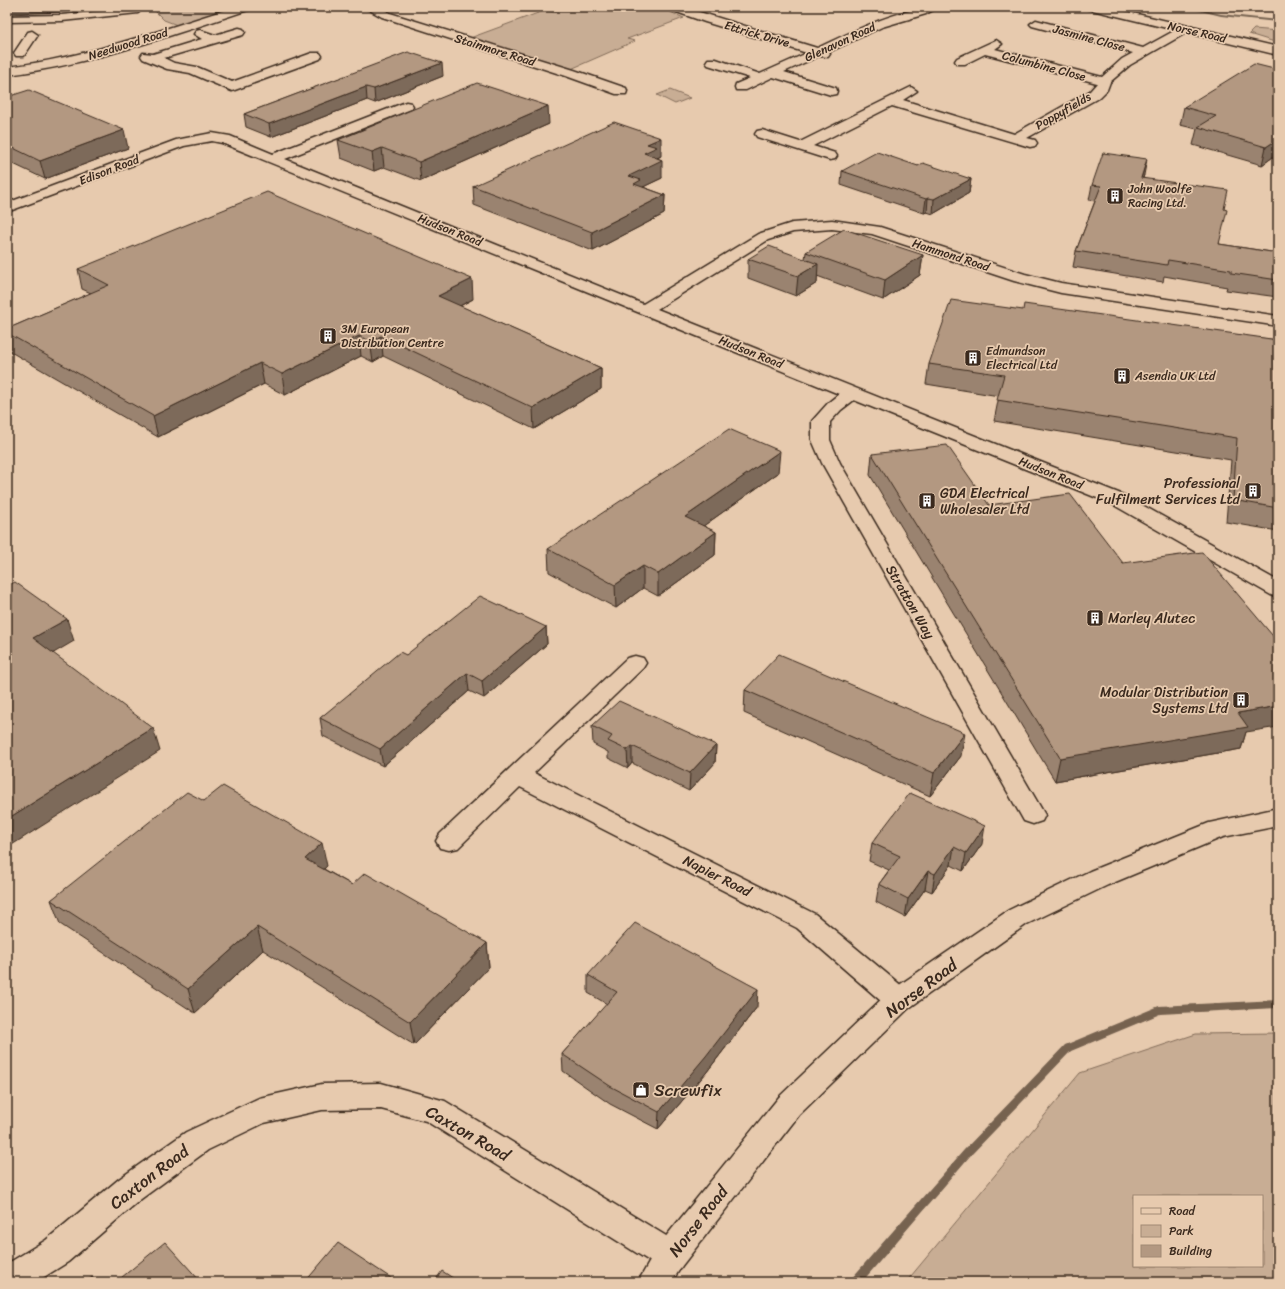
<svg xmlns="http://www.w3.org/2000/svg" width="1285" height="1289" font-family="Sriracha,sans-serif">
	<style>
		.green { fill: #c8ad94; stroke: #826c59; fill-rule: evenodd }
		.lines { fill: none; stroke-linecap: round; stroke-linejoin: round }
		.stream { fill: #766250; fill-rule: evenodd }
		.street-casing { stroke: #3b2a1e; stroke-width: 3 }
		.secondary-casing { stroke: #3b2a1e; stroke-width: 3 }
		.street { fill: #e7caae; fill-rule: evenodd }
		.secondary { fill: #e7caae; fill-rule: evenodd }
		.wall { fill: #9a836f; stroke: #3b2a1e }
		.shaded-wall { fill: #7d6a5a; stroke: #3b2a1e }
		.building { fill: #b39881; stroke: #3b2a1e }
		.labels { text-anchor: middle; dominant-baseline: central; stroke-width: 3.5; stroke-linejoin: round; paint-order: stroke }
		.far-street-label { font-size: 12px; fill: #3b2a1e; stroke: #e7caae }
		.far-poi-label { font-size: 12px; fill: #3b2a1e; stroke: #e7caae; text-anchor: start }
		.poi-label { font-size: 14px; fill: #3b2a1e; stroke: #e7caae; text-anchor: end }
		.street-label { font-size: 14px; fill: #3b2a1e; stroke: #e7caae }
		.near-street-label { font-size: 17px; fill: #3b2a1e; stroke: #e7caae }
		.near-poi-label { font-size: 17px; fill: #3b2a1e; stroke: #e7caae; text-anchor: start }
	</style>
	<rect width="100%" height="100%" fill="#e7caae"/>
	<filter id="ink" filterUnits="userSpaceOnUse"><feTurbulence type="fractalNoise" baseFrequency=".025" numOctaves="2"/><feDisplacementMap in="SourceGraphic" scale="8" xChannelSelector="R" yChannelSelector="G"/><feConvolveMatrix kernelMatrix="1 2 1 2 8 2 1 2 1" color-interpolation-filters="sRGB"/></filter>
	<g filter="url(#ink)">
		<g class="green">
			<path d="M151,7H235L177,25L164,20Z"/>
			<path d="M566,7H658L684,18L627,39L635,41L571,69L470,38L546,10L554,12Z"/>
			<path d="M1254,29L1278,31V43L1249,34Z"/>
			<path d="M670,90L690,98L675,104L657,95Z"/>
			<path d="M1278,1033V1282H906L1080,1073L1196,1034ZM1134,1196H1262V1266H1134Z"/>
		</g>
		<g class="lines">
			<g class="stream">
				<path d="M1185,7H1192L1221,14L1278,20V22L1221,16Z"/>
				<path d="M1278,1000V1008L1160,1014L1071,1051L970,1156L862,1282H850L851,1279L964,1150L1065,1045L1159,1006Z"/>
			</g>
			<defs>
				<g id="street">
					<path d="M235,7H253L251,9C171,35 91,65 7,75V67C85,58 160,30 235,7Z"/>
					<path d="M364,7H379L390,13L574,70L626,88L627,91L626,94H616L566,76L382,17Z"/>
					<path d="M666,7H683L817,48C852,32 900,7 939,7L926,14L882,27L829,52L830,54L828,57L819,56L784,72L836,88L837,91L836,94L831,95L773,77L746,90H736L735,87L736,84L750,78L708,65L706,62L708,59H716L760,74L807,53L705,22L668,9Z"/>
					<path d="M134,8L138,9L140,11L138,13L62,21L7,22V16L62,15Z"/>
					<path d="M1036,20L1143,48L1183,26H1191L1193,29L1130,65L1110,82L1107,90L1100,97L1027,138L1035,140L1037,143L1035,146L1030,147L892,106L813,146L835,153L837,156L835,159L830,160L757,137L755,134L757,131L762,130L800,142L911,87L917,91L903,100L1014,134L1090,91L1097,83L985,54L965,64H957L955,61L957,58L996,40L1002,44L995,49L1102,77L1122,59L1133,53L1032,26L1030,24Z"/>
					<path d="M239,28L243,29L245,32L243,35L164,58L174,63L197,67L232,82L312,53H320L322,56L320,59L232,91L190,73L167,69L143,59L141,56L143,53L153,54L202,39L194,34L196,31L200,30L215,35Z"/>
					<path d="M32,31L38,35L24,56H16L14,53L28,32Z"/>
					<path d="M406,102L411,103L413,106L411,109L285,159L643,304L758,234L792,223L832,220L880,227L1025,274L1061,283L1278,316V326L1061,293L1014,281L872,234L832,229L793,232L768,240L657,309L1126,496L1278,581V597L1271,595L1112,504L854,400L841,410L830,422V440L840,463L1045,815L1042,821L1033,824L1024,821L822,463L812,440V421L829,402L839,394L222,143L212,141L184,146L7,212V203L176,140L212,133L230,136L273,154Z"/>
					<path d="M635,656L643,658L646,663L643,668L534,773L815,914L909,992L913,1000L909,1008L899,1011L889,1008L797,928L520,787L458,848L449,850L440,848L436,841L440,834L627,658Z"/>
					<path d="M381,1083L445,1101L681,1245L686,1256L681,1267L670,1271L659,1267L426,1121L381,1109L322,1110L264,1123L208,1150L141,1199L68,1262L36,1282H7V1264L46,1240L119,1179L186,1132L259,1098L322,1084Z"/>
				</g>
				<g id="secondary">
					<path d="M1086,7H1107L1278,47V55L1088,9Z"/>
					<path d="M1278,808V826L1223,837L1108,885L1027,924L909,1008L799,1115L681,1267L672,1282H638L659,1245L779,1097L889,992L1009,910L1090,871L1209,823Z"/>
				</g>
			</defs>
			<use href="#street" class="street-casing"/>
			<use href="#secondary" class="secondary-casing"/>
			<use href="#street" class="street"/>
			<use href="#secondary" class="secondary"/>
		</g>
		<g class="wall">
			<path d="M7,7H89L87,11L7,14Z"/>
			<path d="M1278,70V158L1273,157L1262,165L1193,145L1197,129L1180,125L1184,107Z"/>
			<path d="M443,76L375,103L367,100L271,137L246,127L244,114L340,78Z"/>
			<path d="M7,97L128,148L45,179L7,161Z"/>
			<path d="M549,124L421,181L384,167L374,171L341,158L338,140Z"/>
			<path d="M661,156L657,158L662,178L643,187L665,195L664,214L593,251L474,205L473,186Z"/>
			<path d="M918,166L971,179L969,193L933,214L927,212L924,213L841,185L842,171Z"/>
			<path d="M1144,175L1143,178L1224,209L1219,244L1278,253V297L1226,290L1227,287L1164,276L1163,282L1073,267L1076,251L1095,201L1089,200L1092,185Z"/>
			<path d="M806,252L923,255L920,275L883,300L817,276V283L796,296L748,278V259H805Z"/>
			<path d="M78,269L473,299L460,306L601,368V389L534,429L383,356L373,362L361,356L285,395L264,384L158,437L9,351L7,346V329L91,293L82,289Z"/>
			<path d="M1023,310L1278,340V531L1226,522L1231,460L994,421L999,396L926,384L929,364Z"/>
			<path d="M872,454L989,505L1246,732L1241,749L1055,781L870,475Z"/>
			<path d="M778,473L703,526L716,532L715,555L658,596L643,588L616,608L549,572L548,549Z"/>
			<path d="M546,627L547,644L484,698L469,691L383,766L323,736L320,718L406,655Z"/>
			<path d="M745,690L961,756L930,796L744,713Z"/>
			<path d="M592,726L716,745L715,763L689,791L632,763L628,768L608,758V752L593,744Z"/>
			<path d="M204,801L327,866L324,869L352,885L487,943L489,967L414,1045L263,950L195,1013L60,924L51,900Z"/>
			<path d="M872,843L982,844L963,871L951,865L932,892L925,889L905,917L876,902L879,884L889,870L869,861Z"/>
			<path d="M588,975L757,1007L706,1073L658,1129L610,1104L563,1071L562,1054L607,1004L588,993Z"/>
		</g>
		<g class="shaded-wall">
			<path d="M86,7H89L87,11Z"/>
			<path d="M442,63L443,76L375,103L374,89Z"/>
			<path d="M366,87L367,100L271,137L269,124Z"/>
			<path d="M548,106L549,124L421,181L419,162Z"/>
			<path d="M124,130L128,148L45,179L40,161Z"/>
			<path d="M661,138V156L657,158L662,160V178L641,188V199L629,176L644,153L647,144Z"/>
			<path d="M1278,139L1273,157L1262,165L1266,147Z"/>
			<path d="M382,148L384,167L374,171L372,152Z"/>
			<path d="M1147,159L1144,175L1138,193L1141,178Z"/>
			<path d="M971,179L969,193L933,214L934,199Z"/>
			<path d="M665,195L664,214L593,251L592,232Z"/>
			<path d="M928,198L927,212L924,213L926,199Z"/>
			<path d="M923,255L920,275L883,300L885,280Z"/>
			<path d="M818,264L817,283L796,296L798,276Z"/>
			<path d="M472,279L473,299L440,316L438,296Z"/>
			<path d="M359,336L361,356L285,395L282,374Z"/>
			<path d="M381,336L383,356L373,362L370,341Z"/>
			<path d="M260,363L264,384L158,437L153,416Z"/>
			<path d="M601,368V389L534,429L533,408Z"/>
			<path d="M780,451L778,473L685,539V517Z"/>
			<path d="M716,532L715,555L658,596V574Z"/>
			<path d="M643,566V588L616,608L615,585Z"/>
			<path d="M67,619L74,641L40,661L33,638Z"/>
			<path d="M546,627L547,644L484,698L482,681Z"/>
			<path d="M467,673L469,691L383,766L380,749Z"/>
			<path d="M1278,706V727L1246,732L1241,749L1055,781L1060,758L1238,713Z"/>
			<path d="M153,728L160,751L7,848V819Z"/>
			<path d="M965,733L961,756L930,796L934,773Z"/>
			<path d="M716,745L715,763L689,791L690,773Z"/>
			<path d="M632,746V763L628,768L627,750Z"/>
			<path d="M985,826L982,844L963,871L966,853Z"/>
			<path d="M322,843L327,866L309,882L305,859Z"/>
			<path d="M954,847L951,865L932,892L935,874Z"/>
			<path d="M928,871L925,889L905,917L908,899Z"/>
			<path d="M257,927L263,950L195,1013L188,989Z"/>
			<path d="M487,943L489,967L414,1045L410,1022Z"/>
			<path d="M758,989L757,1007L706,1073L658,1129L659,1112Z"/>
		</g>
		<g class="building">
			<path d="M408,52L442,63L374,89L366,87L269,124L244,114Z"/>
			<path d="M1254,64L1278,70V139L1266,147L1198,127L1216,116L1184,107Z"/>
			<path d="M477,83L548,106L419,162L382,148L372,152L338,140Z"/>
			<path d="M29,90L124,130L40,161L7,145V97Z"/>
			<path d="M614,122L661,138L647,144L657,147L644,153L662,160L629,176L641,180L634,184L665,195L592,232L473,186Z"/>
			<path d="M877,152L918,166L923,163L971,179L934,199L928,198L926,199L842,171Z"/>
			<path d="M1103,153L1147,159L1141,178L1228,190L1224,209L1227,210L1219,244L1278,253V280L1231,273V270L1168,260L1167,265L1076,251L1101,186L1092,185Z"/>
			<path d="M267,192L472,279L438,296L601,368L533,408L381,336L370,341L359,336L282,374L260,363L153,416L7,333V329L109,285L78,269Z"/>
			<path d="M844,229L923,255L885,280L806,252Z"/>
			<path d="M769,246L818,264L798,276L748,259Z"/>
			<path d="M951,300L1023,310L1024,304L1278,340V508L1233,500L1237,438L997,400L1004,375L929,364Z"/>
			<path d="M729,429L780,451L685,517L716,532L658,574L643,566L615,585L548,549Z"/>
			<path d="M947,445L989,505L1070,494L1123,563L1202,552L1278,642V706L1238,713L1248,727L1060,758L872,454Z"/>
			<path d="M15,582L67,619L33,638L153,728L7,819V586Z"/>
			<path d="M480,596L546,627L482,681L467,673L380,749L320,718L400,652L406,655Z"/>
			<path d="M779,654L965,733L934,773L745,690Z"/>
			<path d="M619,701L716,745L690,773L632,746L627,750L608,741L612,736L592,726Z"/>
			<path d="M223,786L322,843L305,859L352,885L365,873L487,943L410,1022L257,927L188,989L51,900L187,792L204,801Z"/>
			<path d="M910,793L985,826L966,853L954,847L935,874L928,871L908,899L879,884L900,856L872,843Z"/>
			<path d="M635,923L758,989L706,1056L659,1112L610,1086L562,1054L617,992L588,975Z"/>
			<path d="M165,1242L201,1282H116Z"/>
			<path d="M338,1243L397,1282H305Z"/>
			<path d="M442,1271L459,1282H434Z"/>
			<path d="M92,1277L96,1282H86Z"/>
		</g>
	</g>
	<defs>
		<symbol id="building-square" viewBox="-11 -11 22 22"><rect x="-9" y="-9" width="18" height="18" rx="4" fill="#3b2a1e" stroke="#e7caae"/><path d="M-4-6H4V6H1V3H-1V6H-4ZM-2.5-4.3h1.7v1.8h-1.7ZM.8-4.3h1.7v1.8H.8ZM-2.5-1h1.7V.8h-1.7ZM.8-1h1.7V.8H.8Z" fill="#fff"/></symbol>
		<symbol id="shop-square" viewBox="-11 -11 22 22"><rect x="-9" y="-9" width="18" height="18" rx="4" fill="#3b2a1e" stroke="#e7caae"/><path d="M-5-2.5h2.3a2.7 3.5 0 0 1 5.4 0H5L5.5 6h-11ZM-1.5-2.5h3a1.5 2.3 0 0 0-3 0Z" fill="#fff"/></symbol>
	</defs>
	<g fill-rule="evenodd">
		<use href="#building-square" x="1105" y="186" width="20" height="20"/>
		<use href="#building-square" x="318" y="326" width="20" height="20"/>
		<use href="#building-square" x="963" y="348" width="20" height="20"/>
		<use href="#building-square" x="1112" y="366" width="20" height="20"/>
		<use href="#building-square" x="1243" y="481" width="20" height="20"/>
		<use href="#building-square" x="917" y="491" width="20" height="20"/>
		<use href="#building-square" x="1085" y="608" width="20" height="20"/>
		<use href="#building-square" x="1231" y="690" width="20" height="20"/>
		<use href="#shop-square" x="631" y="1080" width="20" height="20"/>
	</g>
	<g class="labels">
		<g class="far-street-label">
			<text transform="translate(1197 32) rotate(13)">Norse Road</text>
			<text transform="translate(757 34) rotate(16)">Ettrick Drive</text>
			<text transform="translate(1089 38) rotate(15)">Jasmine Close</text>
			<text transform="translate(840 42) rotate(-25)">Glenavon Road</text>
			<text transform="translate(128 44) rotate(-17)">Needwood Road</text>
			<text transform="translate(495 50) rotate(17)">Stainmore Road</text>
			<text transform="translate(1044 66) rotate(15)">Columbine Close</text>
			<text transform="translate(1063 111) rotate(-30)">Poppyfields</text>
			<text transform="translate(109 170) rotate(-21)">Edison Road</text>
			<text transform="translate(450 230) rotate(22)">Hudson Road</text>
			<text transform="translate(951 255) rotate(18)">Hammond Road</text>
			<text transform="translate(751 352) rotate(22)">Hudson Road</text>
			<text transform="translate(1051 473) rotate(22)">Hudson Road</text>
		</g>
		<g class="far-poi-label">
			<text x="1128" y="189">John Woolfe<tspan x="1128" dy="14">Racing Ltd.</tspan></text>
			<text x="341" y="329">3M European<tspan x="341" dy="14">Distribution Centre</tspan></text>
			<text x="986" y="351">Edmundson<tspan x="986" dy="14">Electrical Ltd</tspan></text>
			<text x="1135" y="376">Asendia UK Ltd</text>
		</g>
		<g class="poi-label">
			<text x="1240" y="483">Professional<tspan x="1240" dy="16">Fulfilment Services Ltd</tspan></text>
			<text x="940" y="493" text-anchor="start">GDA Electrical<tspan x="940" dy="16">Wholesaler Ltd</tspan></text>
			<text x="1108" y="618" text-anchor="start">Marley Alutec</text>
			<text x="1228" y="692">Modular Distribution<tspan x="1228" dy="16">Systems Ltd</tspan></text>
		</g>
		<g class="street-label">
			<text transform="translate(910 602) rotate(60)">Stratton Way</text>
			<text transform="translate(717 876) rotate(27)">Napier Road</text>
		</g>
		<g class="near-street-label">
			<text transform="translate(921 988) rotate(-37)">Norse Road</text>
			<text transform="translate(468 1133) rotate(30)">Caxton Road</text>
			<text transform="translate(149 1177) rotate(-37)">Caxton Road</text>
			<text transform="translate(698 1221) rotate(-52)">Norse Road</text>
		</g>
		<g class="near-poi-label">
			<text x="654" y="1090">Screwfix</text>
		</g>
	</g>
	<rect width="1285" height="1289" fill="none" stroke="#e7caae" stroke-width="24"/>
	<rect x="12" y="12" width="1261" height="1265" fill="none" stroke="#3b2a1e" stroke-width="1.5" filter="url(#ink)"/>
	<rect x="1133" y="1195" width="130" height="72" fill="#e7caae" stroke="#a28a74"/>
	<rect x="1141" y="1208" width="20" height="6" fill="#e7caae" stroke="#a28a74"/>
	<text x="1169" y="1215" font-size="12" fill="#3b2a1e">Road</text>
	<rect x="1141" y="1225" width="20" height="12" fill="#c8ad94" stroke="#a28a74"/>
	<text x="1169" y="1235" font-size="12" fill="#3b2a1e">Park</text>
	<rect x="1141" y="1245" width="20" height="12" fill="#b39881" stroke="#a28a74"/>
	<text x="1169" y="1255" font-size="12" fill="#3b2a1e">Building</text>
</svg>
